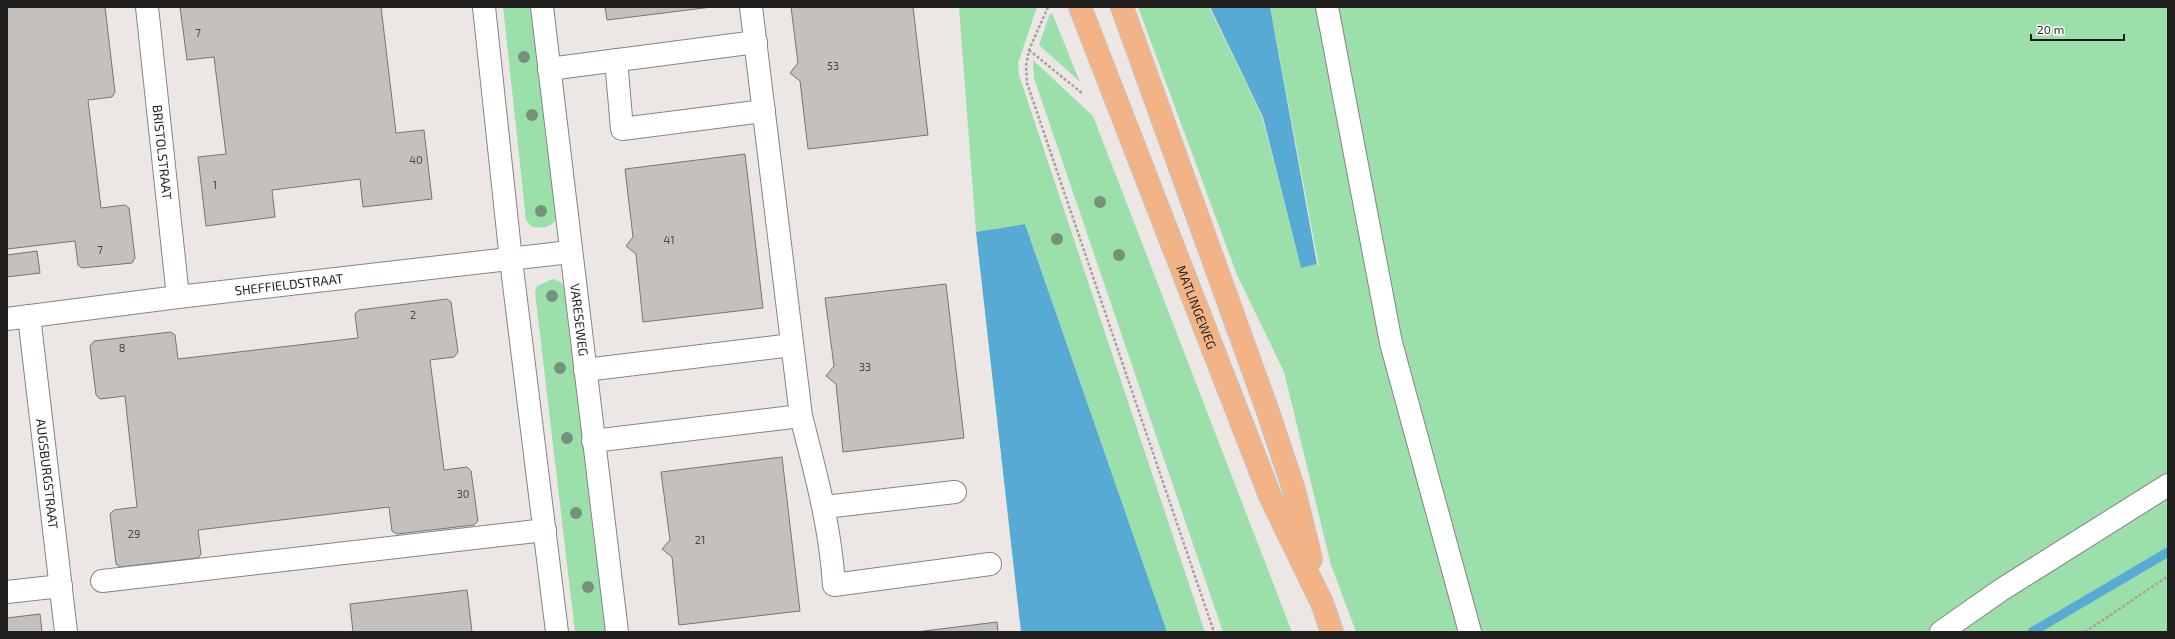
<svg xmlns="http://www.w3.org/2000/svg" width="2175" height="639" font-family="'Exo 2',sans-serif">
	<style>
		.green { fill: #9be0ab }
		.water { fill: #57aad3 }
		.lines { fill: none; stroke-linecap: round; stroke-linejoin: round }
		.stream { stroke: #57aad3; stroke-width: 9 }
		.building { fill: #c4c0bd; stroke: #787472 }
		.minor-casing { stroke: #888481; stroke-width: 24 }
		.major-casing { stroke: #c5c4c4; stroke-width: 24 }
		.path { stroke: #a6a2a0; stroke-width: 2.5; stroke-dasharray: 3 2; stroke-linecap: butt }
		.minor { stroke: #fff; stroke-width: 22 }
		.major { stroke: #f2b387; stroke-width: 22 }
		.tree { fill: #77907c }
		.labels { text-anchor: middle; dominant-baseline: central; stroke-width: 3; stroke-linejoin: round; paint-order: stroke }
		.number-label { font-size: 11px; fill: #484645 }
		.street-label { font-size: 13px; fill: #1f1e1d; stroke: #fff }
	</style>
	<rect width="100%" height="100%" fill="#ece7e4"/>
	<g class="green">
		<path d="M503,7H533L558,217C551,228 544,228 532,227L526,220Z"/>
		<path d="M959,7H1037L1018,63L1019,75L1205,632H1167L1025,224L976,232Z"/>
		<path d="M1138,7H1209L1262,116L1301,268L1317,264L1319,267L1270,7H2168V632H1356L1331,565L1284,372L1237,275Z"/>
		<path d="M1052,13L1080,82L1039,45L1049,16Z"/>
		<path d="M1033,60L1093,116L1292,632H1223L1034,78Z"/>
		<path d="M553,279L561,282L565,288L606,632H575L535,292L537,286Z"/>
	</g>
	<g class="water">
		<path d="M1210,7H1270L1317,264L1301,268L1263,117Z"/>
		<path d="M1025,224L1167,632H1021L976,232Z"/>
	</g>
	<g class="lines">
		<path class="stream" d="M2032,632L2168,552"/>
	</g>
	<g class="building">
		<path d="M7,7H105L115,92L112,97L88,100L101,208L125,205L129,208L135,258L132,263L82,268L78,265L75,241L7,249Z"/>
		<path d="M180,7H381L396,133L424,130L432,199L363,207L360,179L272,190L275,217L206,226L198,157L226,154L214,57L187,60Z"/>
		<path d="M605,7H712L607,20Z"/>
		<path d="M791,7H913L928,135L808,149L800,81L790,73L798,63Z"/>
		<path d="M745,154L763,308L643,322L636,254L626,246L633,237L625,169Z"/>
		<path d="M37,251L40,273L7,277V255Z"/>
		<path d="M946,284L964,438L843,452L836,384L826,376L834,366L825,298Z"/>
		<path d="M447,299L451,302L458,352L454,357L430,360L444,470L467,467L471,471L478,521L474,525L397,534L392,531L389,507L198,530L201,554L198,558L120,567L116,564L110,514L114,510L137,507L125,396L100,399L96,395L90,346L94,341L171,332L175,335L178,359L358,338L355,314L359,310Z"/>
		<path d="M782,457L800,611L679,625L672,557L662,549L670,540L661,472Z"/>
		<path d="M467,590L472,632H353L350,604Z"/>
		<path d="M40,614L42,632H7V618Z"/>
		<path d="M997,622L998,632H916Z"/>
	</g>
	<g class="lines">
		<defs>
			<g id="minor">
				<path id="s1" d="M147,7L178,297"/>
				<path d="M484,7L511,260L557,632"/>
				<path id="s2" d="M542,7L617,632"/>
				<path d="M1327,7L1391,343L1470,632"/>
				<path d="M616,60L622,129L764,111"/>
				<path d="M549,69L756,42"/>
				<path id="s3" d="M29,316L66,632"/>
				<path id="s4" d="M7,319L178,297L570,252"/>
				<path d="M585,370L792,345"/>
				<path d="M801,416C816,475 830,524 834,585L990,564"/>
				<path d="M593,441L801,416L751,7"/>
				<path d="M825,507L955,492"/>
				<path d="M102,581L545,530"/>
				<path d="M7,592L61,586"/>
				<path d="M1941,632L2001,590L2168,485"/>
			</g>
			<g id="major">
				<path id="s5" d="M1080,7L1270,496L1322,603L1332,632"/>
				<path d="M1122,7L1267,409L1294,490L1311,559"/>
			</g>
		</defs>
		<use href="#minor" class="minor-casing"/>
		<use href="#major" class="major-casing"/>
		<g class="path">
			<path d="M1048,7L1029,50L1026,66L1027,83L1214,632"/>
			<path d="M1029,50L1083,94"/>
			<path d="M2085,632L2168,576"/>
		</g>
		<use href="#minor" class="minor"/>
		<use href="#major" class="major"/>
	</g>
	<g class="tree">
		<circle cx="524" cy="57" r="6"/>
		<circle cx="532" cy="115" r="6"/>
		<circle cx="1100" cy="202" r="6"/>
		<circle cx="541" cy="211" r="6"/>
		<circle cx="1057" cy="239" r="6"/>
		<circle cx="1119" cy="255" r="6"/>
		<circle cx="552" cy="296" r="6"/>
		<circle cx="560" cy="368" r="6"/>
		<circle cx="567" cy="438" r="6"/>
		<circle cx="576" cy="513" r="6"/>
		<circle cx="588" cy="587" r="6"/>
	</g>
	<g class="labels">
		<g class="number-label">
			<text x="198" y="32">7</text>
			<text x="833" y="65">53</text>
			<text x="416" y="159">40</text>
			<text x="215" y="184">1</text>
			<text x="669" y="239">41</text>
			<text x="100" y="249">7</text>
			<text x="413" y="314">2</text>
			<text x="122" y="347">8</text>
			<text x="865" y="366">33</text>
			<text x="463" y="493">30</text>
			<text x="134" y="533">29</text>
			<text x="700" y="539">21</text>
		</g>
		<g class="street-label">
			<text stroke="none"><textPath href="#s1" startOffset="146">BRISTOLSTRAAT</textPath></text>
			<text stroke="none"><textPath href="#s4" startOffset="284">SHEFFIELDSTRAAT</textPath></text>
			<text stroke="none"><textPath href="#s5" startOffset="322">MATLINGEWEG</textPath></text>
			<text stroke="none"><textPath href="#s2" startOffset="315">VARESEWEG</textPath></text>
			<text stroke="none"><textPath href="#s3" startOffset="159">AUGSBURGSTRAAT</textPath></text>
		</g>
	</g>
	<rect width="2175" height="639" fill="none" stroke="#1f1e1d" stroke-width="16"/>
	<path d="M2031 34v6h93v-6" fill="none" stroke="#1f1e1d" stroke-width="2"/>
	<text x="2037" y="34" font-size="12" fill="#1f1e1d" stroke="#ffffff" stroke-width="3" paint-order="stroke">20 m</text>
</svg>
